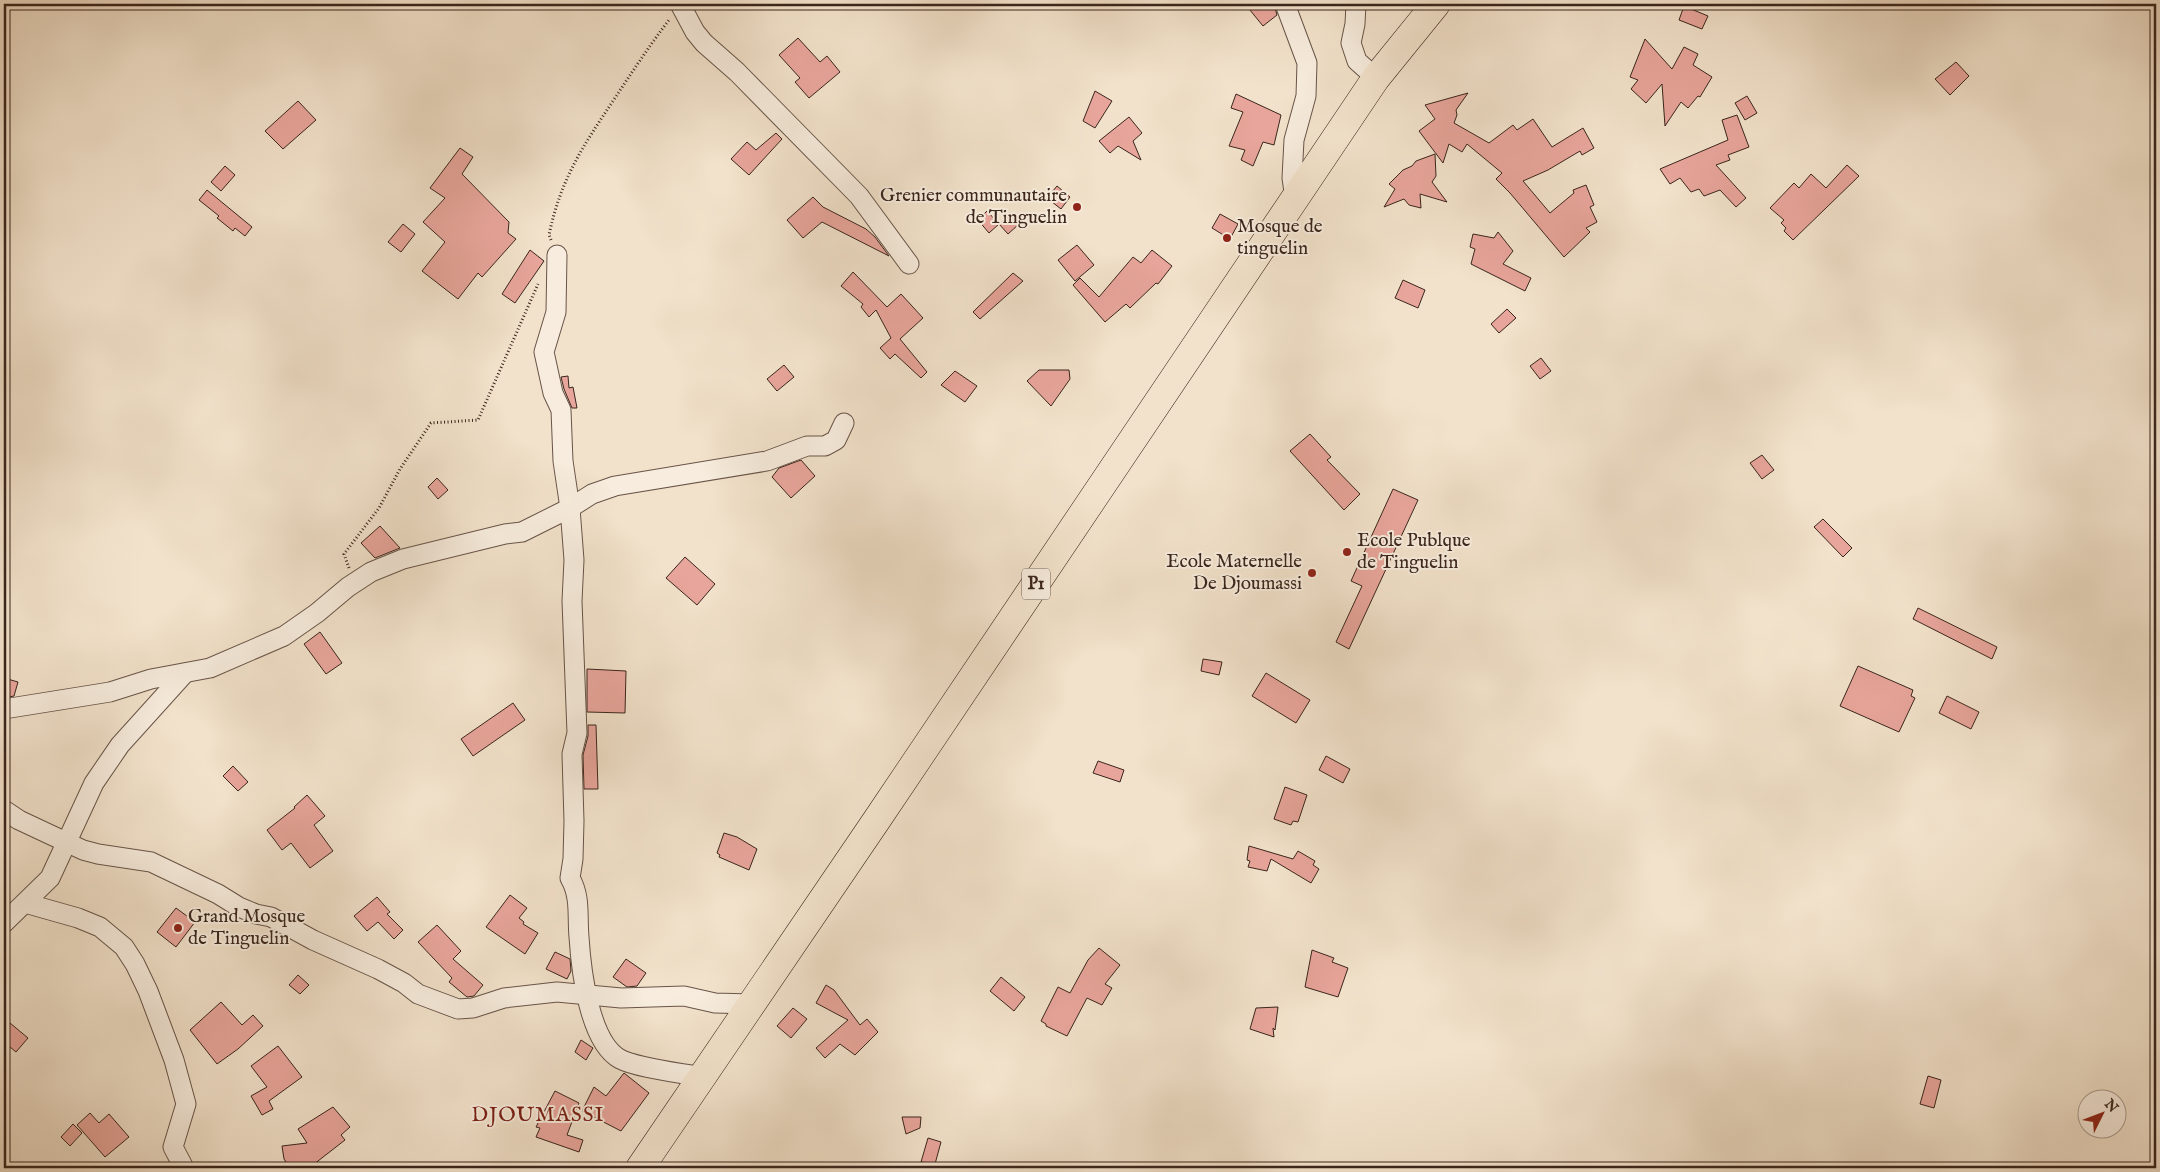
<svg xmlns="http://www.w3.org/2000/svg" width="2160" height="1172" font-family="'IM FELL English',serif">
	<style>
		.building { fill: #e8a59b; stroke: #3a251c }
		.lines { fill: none; stroke-linecap: round; stroke-linejoin: round }
		.minor-casing { stroke: #685448; stroke-width: 21 }
		.primary-casing { stroke: #3a251c; stroke-width: 29 }
		.path { stroke: #3a251c; stroke-width: 3; stroke-dasharray: 1 2.5; stroke-linecap: butt }
		.minor { stroke: #f7ecdd; stroke-width: 19 }
		.primary { stroke: #f2e2cb; stroke-width: 28 }
		.poi-dot { fill: #8f2418; stroke: #f7ecdd; stroke-width: 2 }
		.labels { text-anchor: middle; dominant-baseline: central; stroke-width: 4; stroke-linejoin: round; paint-order: stroke }
		.shield { fill: #f7ecdd; stroke: #736156; stroke-width: 1 }
		.shield-label { font-size: 18px; font-weight: bold; fill: #3a251c }
		.poi-label { font-size: 19px; fill: #3a251c; stroke: #f7ecdd; text-anchor: start }
		.quarter-label { font-size: 21px; letter-spacing: 1px; fill: #7a1f14; stroke: #f7ecdd }
	</style>
	<rect width="100%" height="100%" fill="#f2e2cb"/>
	<filter id="stains"><feTurbulence type="fractalNoise" baseFrequency=".004" numOctaves="4"/><feColorMatrix values="0 0 0 0 .2 0 0 0 0 .09 0 0 0 0 .02 0 0 0 .5 -.17"/></filter>
	<radialGradient id="worn" r=".72"><stop offset=".6" stop-color="#630" stop-opacity="0"/><stop offset="1" stop-color="#630" stop-opacity=".3"/></radialGradient>
	<g class="building">
		<path d="M1245,4H1274L1277,15L1263,26Z"/>
		<path d="M1684,6L1708,16L1702,29L1679,20Z"/>
		<path d="M798,38L820,62L827,56L840,72L809,98L795,82L800,78L779,55Z"/>
		<path d="M1645,39L1672,69L1684,47L1698,54L1693,65L1712,77L1700,97L1698,96L1688,108L1681,102L1665,126L1662,84L1646,103L1631,89L1638,80L1630,77Z"/>
		<path d="M1956,62L1969,76L1950,95L1935,79Z"/>
		<path d="M1095,91L1112,101L1095,128L1083,121Z"/>
		<path d="M1468,93L1456,110L1457,115L1454,123L1489,143L1513,125L1517,130L1533,119L1552,147L1583,128L1594,148L1582,155L1580,151L1548,170L1523,181L1550,213L1574,193L1573,190L1586,185L1594,205L1590,207L1597,222L1586,228L1590,232L1564,257L1510,193L1496,179L1502,173L1467,144L1462,152L1449,144L1443,163L1419,131L1435,119L1425,105Z"/>
		<path d="M1236,94L1281,115L1274,145L1263,142L1253,166L1241,160L1245,150L1229,146L1243,112L1231,108Z"/>
		<path d="M1747,96L1757,113L1745,120L1735,103Z"/>
		<path d="M298,101L316,120L283,149L265,131Z"/>
		<path d="M1737,115L1749,147L1728,155L1730,160L1716,165L1746,198L1736,207L1720,190L1704,196L1699,189L1691,192L1680,178L1670,184L1660,169L1728,140L1722,120Z"/>
		<path d="M1129,117L1142,133L1133,141L1141,160L1118,146L1110,153L1099,141Z"/>
		<path d="M776,133L782,139L749,175L731,159L747,142L756,150Z"/>
		<path d="M460,148L473,157L462,174L509,222L508,233L516,239L482,277L478,273L458,299L422,271L445,242L423,222L445,198L430,188Z"/>
		<path d="M1435,154L1436,176L1432,182L1447,202L1420,194L1421,208L1409,205L1404,199L1384,207L1395,189L1389,184L1403,170L1412,166L1416,161Z"/>
		<path d="M1847,165L1859,176L1793,240L1784,231L1786,228L1781,223L1784,220L1770,208L1794,183L1799,188L1811,174L1826,188Z"/>
		<path d="M225,166L235,175L221,191L211,182Z"/>
		<path d="M1057,186L1070,197L1061,209L1047,198Z"/>
		<path d="M207,190L252,227L245,236L235,228L233,231L217,218L219,216L199,200Z"/>
		<path d="M813,197L823,207L866,229L875,237L889,256L822,222L803,238L787,220Z"/>
		<path d="M987,211L999,224L989,233L978,220Z"/>
		<path d="M1220,214L1238,224L1230,239L1212,228Z"/>
		<path d="M1009,215L1018,225L1008,234L999,224Z"/>
		<path d="M403,224L415,234L401,252L388,242Z"/>
		<path d="M1498,232L1513,251L1503,264L1531,278L1525,291L1471,264L1475,249L1470,247L1473,234L1494,238Z"/>
		<path d="M1077,245L1094,265L1075,281L1058,260Z"/>
		<path d="M530,250L544,261L515,303L502,294Z"/>
		<path d="M1152,250L1172,266L1158,284L1156,283L1130,308L1126,304L1105,322L1073,285L1080,278L1099,297L1133,257L1141,263Z"/>
		<path d="M853,272L887,307L901,294L923,318L900,339L927,372L921,378L895,354L890,359L880,348L891,338L876,310L869,317L861,307L863,304L841,286Z"/>
		<path d="M1013,273L1023,281L980,319L973,312Z"/>
		<path d="M1403,280L1425,290L1418,308L1395,298Z"/>
		<path d="M1507,309L1516,318L1499,333L1491,324Z"/>
		<path d="M1541,358L1551,371L1540,379L1530,366Z"/>
		<path d="M784,365L794,377L777,391L767,379Z"/>
		<path d="M1039,370H1069L1070,379L1051,406L1027,381Z"/>
		<path d="M955,371L977,386L965,402L941,385Z"/>
		<path d="M568,376L569,388L573,387L577,408H572L564,389L561,377Z"/>
		<path d="M1310,434L1331,457L1327,460L1360,494L1344,510L1290,451Z"/>
		<path d="M1762,455L1774,470L1762,479L1750,463Z"/>
		<path d="M801,460L815,476L791,498L772,477L779,468Z"/>
		<path d="M437,478L448,490L438,499L428,487Z"/>
		<path d="M1393,489L1418,500L1349,649L1336,642L1362,586L1351,581Z"/>
		<path d="M1823,519L1852,548L1843,557L1814,527Z"/>
		<path d="M380,526L400,548L375,558L361,543Z"/>
		<path d="M685,557L715,584L697,605L666,578Z"/>
		<path d="M1918,608L1997,647L1992,659L1913,619Z"/>
		<path d="M320,632L342,663L326,674L304,644Z"/>
		<path d="M1203,659L1222,662L1219,675L1201,671Z"/>
		<path d="M1858,666L1913,690L1911,696L1915,698L1899,732L1840,706Z"/>
		<path d="M587,669L626,671L625,713L587,712Z"/>
		<path d="M1266,673L1310,700L1296,723L1252,696Z"/>
		<path d="M4,678L18,682L14,696L4,698Z"/>
		<path d="M1947,696L1979,712L1971,729L1939,713Z"/>
		<path d="M513,703L525,720L473,756L461,739Z"/>
		<path d="M588,725H596L598,789H584L583,755L588,736Z"/>
		<path d="M1326,756L1350,769L1343,783L1319,770Z"/>
		<path d="M1098,761L1124,770L1120,782L1093,773Z"/>
		<path d="M233,766L248,782L238,791L223,776Z"/>
		<path d="M1285,787L1307,795L1298,822L1293,821L1291,825L1274,819Z"/>
		<path d="M307,795L325,816L314,825L333,851L310,868L291,843L282,850L267,830L295,808L294,807Z"/>
		<path d="M724,833L737,837L757,849L749,870L719,857L720,855L717,853Z"/>
		<path d="M1249,846L1293,859L1298,851L1315,861L1313,865L1319,869L1311,883L1271,859L1267,871L1248,867L1250,861L1247,860Z"/>
		<path d="M510,895L527,908L519,918L524,922L523,924L538,933L525,954L486,927Z"/>
		<path d="M377,897L390,912L387,914L403,930L394,939L378,922L367,931L354,916Z"/>
		<path d="M176,908L195,922L176,947L157,932Z"/>
		<path d="M437,925L461,951L453,959L483,985L474,996L467,997L449,982L452,978L418,942Z"/>
		<path d="M1099,948L1120,965L1105,984L1112,988L1102,1005L1087,998L1067,1036L1046,1026V1024L1041,1021L1058,987L1070,993L1088,960Z"/>
		<path d="M1312,950L1334,958L1332,962L1348,968L1338,997L1305,987Z"/>
		<path d="M555,952L570,959L571,971L567,979L546,969Z"/>
		<path d="M626,959L646,973L637,986L627,987L613,977Z"/>
		<path d="M298,975L309,985L300,994L289,985Z"/>
		<path d="M1001,977L1025,997L1014,1011L990,991Z"/>
		<path d="M826,985L834,990L860,1025L867,1019L878,1032L855,1055L840,1044L825,1058L816,1048L848,1020L816,1003Z"/>
		<path d="M221,1002L242,1025L253,1015L263,1026L238,1049L217,1064L190,1030Z"/>
		<path d="M1278,1007L1275,1030L1273,1028L1274,1037L1250,1029L1256,1008Z"/>
		<path d="M793,1008L807,1019L791,1038L777,1026Z"/>
		<path d="M4,1018L28,1038L16,1052L4,1042Z"/>
		<path d="M581,1040L593,1048L586,1060L575,1052Z"/>
		<path d="M278,1046L302,1077L269,1101L273,1109L262,1115L251,1096L267,1087L251,1066Z"/>
		<path d="M624,1073L649,1093L621,1131L582,1111L594,1087L606,1096Z"/>
		<path d="M1928,1076L1941,1080L1934,1108L1920,1104Z"/>
		<path d="M555,1091L579,1103L567,1135L583,1140L579,1152L536,1137L540,1128L536,1127Z"/>
		<path d="M333,1107L350,1127L341,1135L345,1140L309,1168H290L284,1159L282,1146L307,1143L298,1129Z"/>
		<path d="M90,1113L99,1123L109,1114L129,1137L105,1157L77,1125Z"/>
		<path d="M902,1117H921L920,1128L906,1134Z"/>
		<path d="M73,1124L82,1133L70,1146L61,1137Z"/>
		<path d="M928,1138L941,1142L935,1164L921,1162Z"/>
	</g>
	<g class="lines">
		<defs>
			<g id="minor">
				<path d="M680,4L695,32L704,43L737,72L859,196L909,264"/>
				<path d="M1285,4L1307,63L1306,96L1294,140L1292,178L1295,199"/>
				<path d="M1356,4L1355,24L1351,43L1357,61L1376,78"/>
				<path d="M557,255L556,312L544,352L553,393L561,410L563,461L570,508L574,560L572,601L577,733L572,754L574,821L573,859L570,878C581,897 577,916 579,937C581,969 589,1042 620,1059C637,1068 682,1073 702,1077"/>
				<path d="M4,709L110,692L151,679L210,668L284,636L317,613L348,587L371,572L403,559L505,534L522,532L570,508L592,494L615,486L767,461L807,446H825L836,440L844,423"/>
				<path d="M4,810L19,820L83,850L98,854L151,862L218,894L239,907L256,914L271,917L313,940L378,969L404,983L418,994L458,1009L473,1008L504,998L557,992L621,998L684,996L715,1003L752,1004"/>
				<path d="M25,903L78,918L100,927L124,947L135,964L148,991L174,1060L186,1104L173,1147L184,1168"/>
				<path d="M4,923L50,878L94,783L120,745L185,673"/>
			</g>
			<path id="primary" d="M640,1168L876,821L1376,78L1436,4"/>
		</defs>
		<use href="#minor" class="minor-casing"/>
		<use href="#primary" class="primary-casing"/>
		<g class="path">
			<path d="M551,240L549,235C561,178 583,146 615,98C632,72 650,45 669,20"/>
			<path d="M349,568L344,554L379,508L400,469L431,423L478,420L538,284"/>
		</g>
		<use href="#minor" class="minor"/>
		<use href="#primary" class="primary"/>
	</g>
	<g class="poi-dot">
		<circle cx="1077" cy="207" r="5"/>
		<circle cx="1227" cy="238" r="5"/>
		<circle cx="1347" cy="552" r="5"/>
		<circle cx="1312" cy="573" r="5"/>
		<circle cx="178" cy="928" r="5"/>
	</g>
	<g class="labels">
		<rect class="shield" x="1022" y="568.5" width="28" height="31" rx="4"/>
		<g class="shield-label">
			<text x="1036" y="584">P1</text>
		</g>
		<g class="poi-label">
			<text x="1067" y="196" text-anchor="end">Grenier communautaire<tspan x="1067" dy="22">de Tinguelin</tspan></text>
			<text x="1237" y="227">Mosque de<tspan x="1237" dy="22">tinguelin</tspan></text>
			<text x="1357" y="541">Ecole Publque<tspan x="1357" dy="22">de Tinguelin</tspan></text>
			<text x="1302" y="562" text-anchor="end">Ecole Maternelle<tspan x="1302" dy="22">De Djoumassi</tspan></text>
			<text x="188" y="917">Grand Mosque<tspan x="188" dy="22">de Tinguelin</tspan></text>
		</g>
		<g class="quarter-label">
			<text x="538" y="1115">DJOUMASSI</text>
		</g>
	</g>
	<rect width="2160" height="1172" fill="none" stroke="#f2e2cb" stroke-width="20"/>
	<rect x="5" y="5" width="2150" height="1162" fill="none" stroke="#3a251c" stroke-width="2.5"/>
	<rect x="10" y="10" width="2140" height="1152" fill="none" stroke="#3a251c"/>
	<g transform="translate(2102 1114) rotate(48)"><circle r="24" fill="#f7ecdd" stroke="#ab9c90"/>
	<path d="M0-4L9 19L0 12L-9 19Z" fill="#8f2418"/>
	<text y="-8" font-size="14" font-weight="bold" text-anchor="middle" fill="#3a251c">N</text>
	</g>
	<rect width="100%" height="100%" filter="url(#stains)"/>
	<rect width="100%" height="100%" fill="url(#worn)"/>
</svg>
